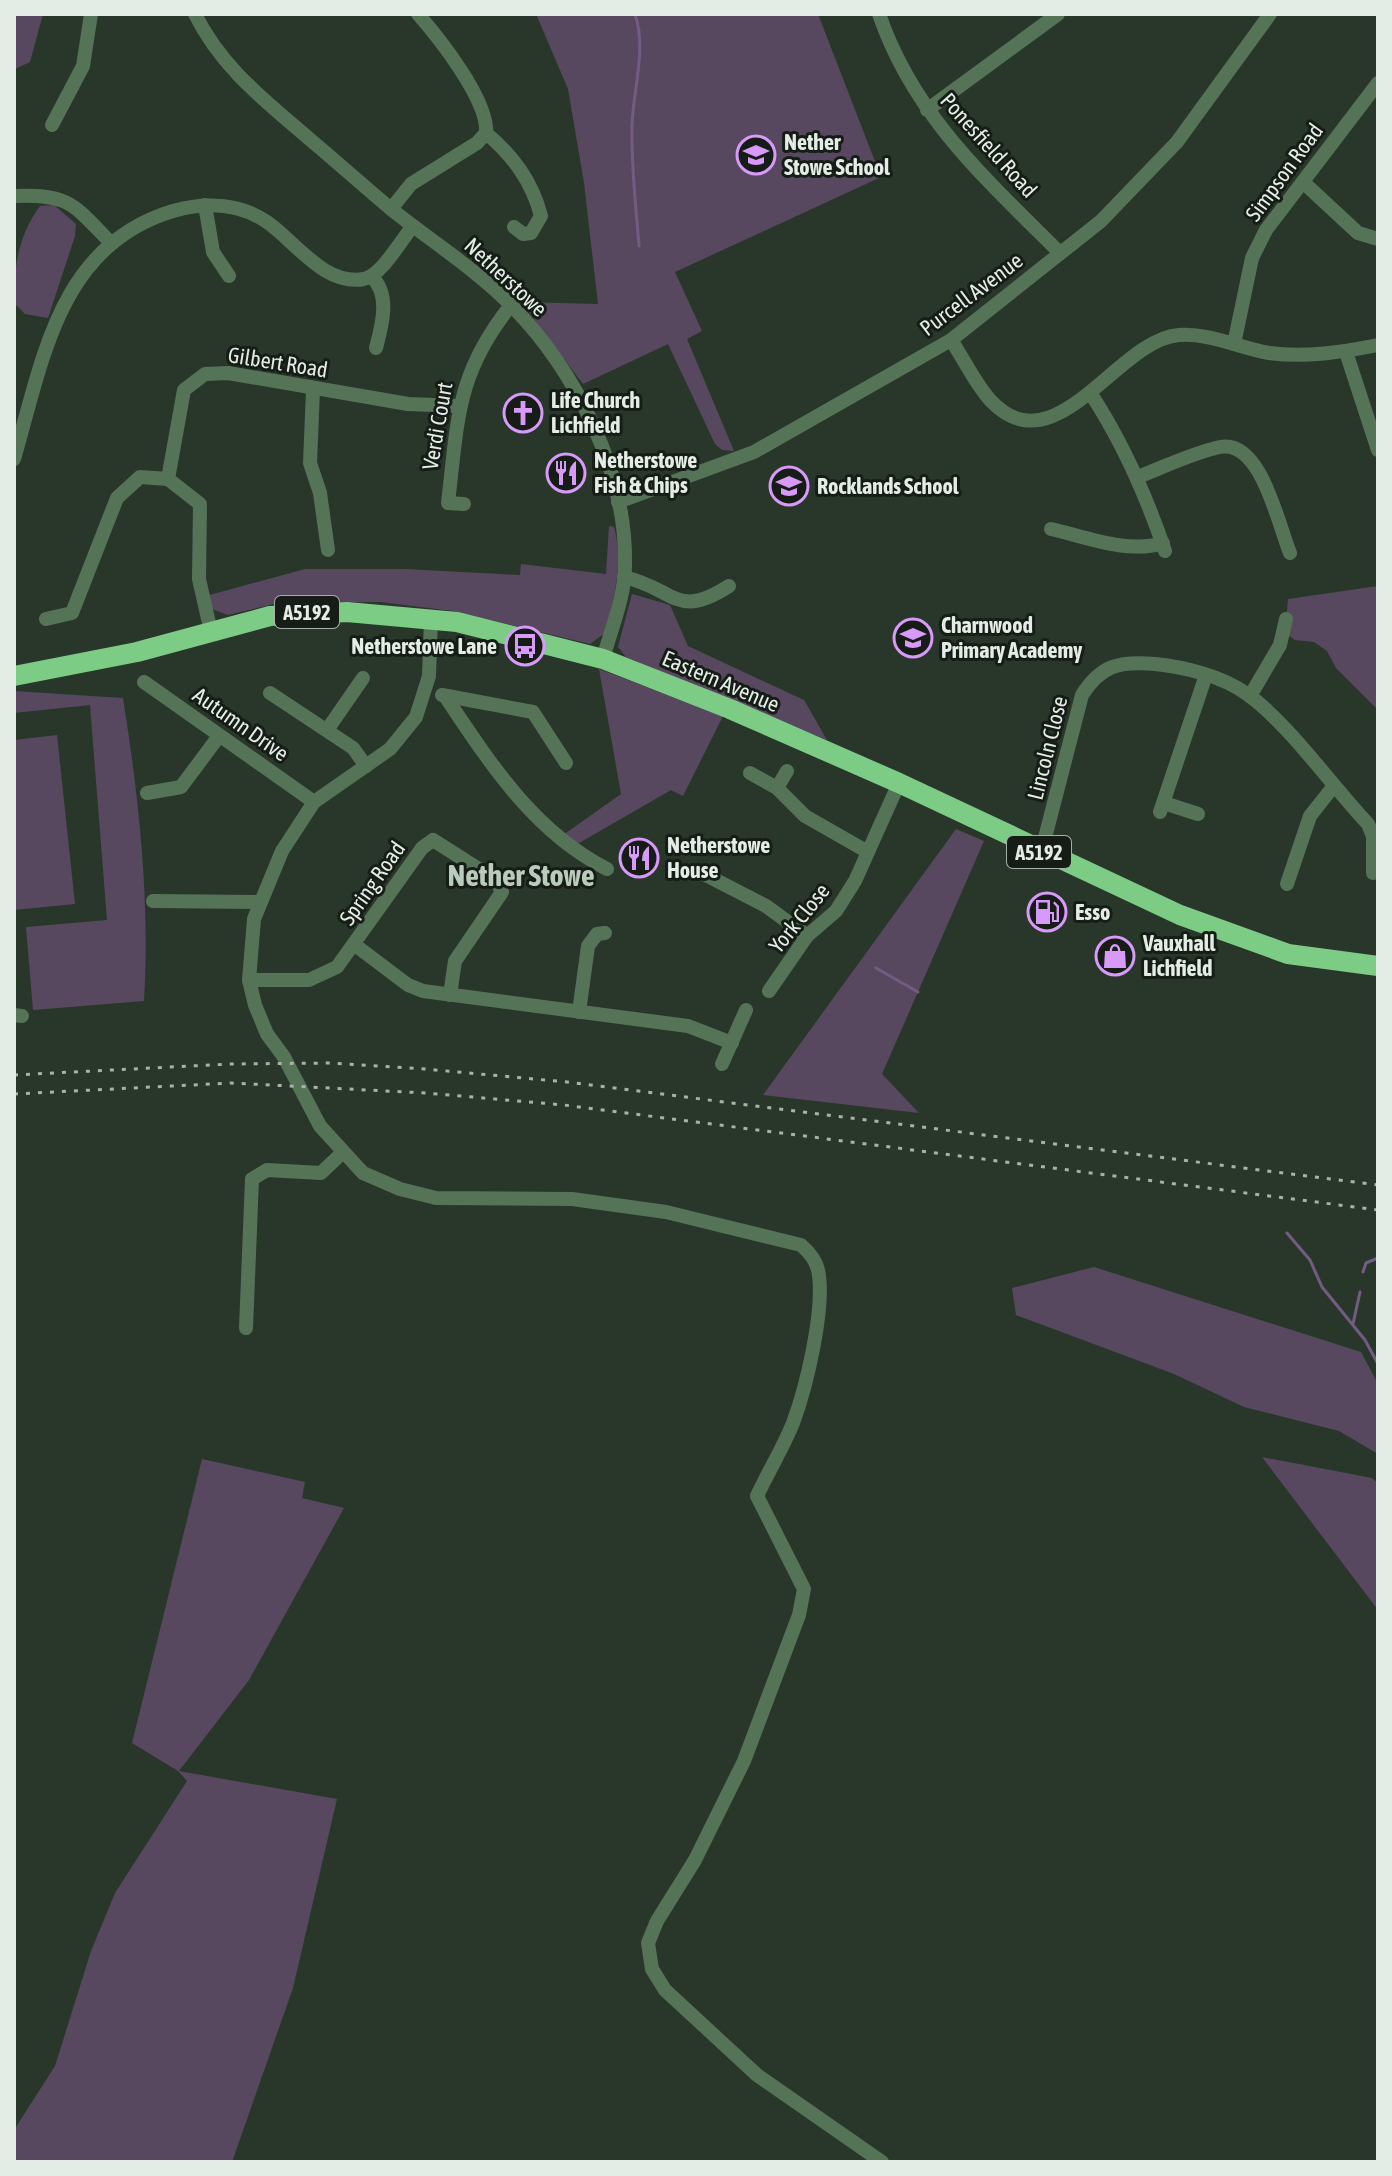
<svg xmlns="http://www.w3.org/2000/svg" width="1392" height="2176" font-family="'Asap Condensed',sans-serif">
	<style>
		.green { fill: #57485f }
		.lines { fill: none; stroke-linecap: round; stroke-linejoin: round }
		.stream { stroke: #745b82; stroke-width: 3 }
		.minor { stroke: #557457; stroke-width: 14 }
		.highway { stroke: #7dcc86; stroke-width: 20 }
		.rail { stroke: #a7b2a8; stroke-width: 3; stroke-dasharray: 4 8; stroke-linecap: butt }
		.labels { text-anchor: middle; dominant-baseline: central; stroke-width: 6; stroke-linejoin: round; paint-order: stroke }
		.shield { fill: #161d17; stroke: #a6afa7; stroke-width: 2 }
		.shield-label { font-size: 20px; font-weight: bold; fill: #e4ede5 }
		.poi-label { font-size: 22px; font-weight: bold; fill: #e4ede5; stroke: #161d17; text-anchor: start }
		.street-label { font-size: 22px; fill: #e4ede5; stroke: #161d17 }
		.district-label { font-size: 30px; font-weight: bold; fill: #bacbbb; stroke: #161d17 }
	</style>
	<rect width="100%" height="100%" fill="#29372a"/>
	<g class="green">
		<path d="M14,14H43L30,62L15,69Z"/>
		<path d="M536,14H818L881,177L675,272L702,331L687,339L734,451L722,450L715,444L668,344L583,384L527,310L523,302L598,304L584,183L568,89Z"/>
		<path d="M54,205L76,224L75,236L48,318L25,314L14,303C14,266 18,236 40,206Z"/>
		<path d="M609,526L614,527C624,563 614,598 605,633L590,644L453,611L380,602L278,603L228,615L209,608L206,596L305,569H404L520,575L521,564L606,574Z"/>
		<path d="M1378,586V702L1376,708L1336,668L1327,651L1314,642L1295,640L1285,633L1288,599Z"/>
		<path d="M632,594L670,605L688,646L804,700L827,740L626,657L618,647Z"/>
		<path d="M599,669L723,716L683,796L671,790L574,846L563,835L621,794Z"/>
		<path d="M14,691L123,698C139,799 150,899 144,1001L33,1010L26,927L107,920L90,705L14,713Z"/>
		<path d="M57,735L75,904L14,910V740Z"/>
		<path d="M956,829L984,841L882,1074L919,1113L763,1095Z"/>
		<path d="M1094,1267L1361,1352L1378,1384V1454L1339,1431L1244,1407L1174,1374L1016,1315L1012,1288Z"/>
		<path d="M1262,1457L1372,1478L1378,1483V1610Z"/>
		<path d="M202,1459L305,1482L302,1498L344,1508L249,1680L179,1771L337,1799L293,1988L232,2162H14V2130L55,2066L91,1951L115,1893L187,1781L178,1771L132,1743Z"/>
	</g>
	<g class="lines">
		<g class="stream">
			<path d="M635,14C647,49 633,90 632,126C631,166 636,206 639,246"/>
			<path d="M876,968L918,992"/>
			<path d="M1287,1233L1310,1260L1322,1287L1365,1340L1378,1364"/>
			<path d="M1363,1272L1366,1263L1378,1258"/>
			<path d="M1353,1324L1360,1292"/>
		</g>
		<g class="minor">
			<path d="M195,14C222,69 267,102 313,142C339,164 365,187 391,209C431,241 474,268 510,304C575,369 627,472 625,565C625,597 611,629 603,659"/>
			<path d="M879,14C914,116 986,179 1060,253"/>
			<path d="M927,110L1058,14"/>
			<path d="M52,125L83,66L91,14"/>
			<path d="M486,133C513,156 532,181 541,216L531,233L523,234L514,227"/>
			<path d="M1303,182L1358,233L1378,239"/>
			<path d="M14,196C70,194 73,204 110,242"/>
			<path d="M205,205L213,252L229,276"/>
			<path d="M391,209L411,184L477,143L486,133C489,101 439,38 418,14"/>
			<path d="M371,276C391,294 382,325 376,348"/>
			<path d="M951,340C964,359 975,384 991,401C1056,469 1118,339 1179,335C1210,333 1240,348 1269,353C1305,358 1343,352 1378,345"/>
			<path d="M1234,344L1252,258L1266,230L1378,83"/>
			<path d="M1346,352L1378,450"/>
			<path d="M313,390L310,463L320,493L328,550"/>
			<path d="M1091,394C1123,443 1146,495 1165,551"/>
			<path d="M14,459C43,359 59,245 173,211C205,202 239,203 267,222C296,242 324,286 364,279C382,275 401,240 413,226"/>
			<path d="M1138,477C1164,467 1192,453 1220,447C1261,439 1278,524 1290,553"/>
			<path d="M618,502L754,452L951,340L1101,221L1177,142L1270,14"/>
			<path d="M464,504L448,503C458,419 456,374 511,305"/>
			<path d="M1051,529C1086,537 1127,554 1163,543"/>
			<path d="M624,577C676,589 676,620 729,586"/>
			<path d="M431,618L429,676L416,717L390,749L314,802L282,851L254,919L249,980L255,1005L267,1034L284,1057L320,1126L363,1173L400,1189L436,1198L572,1199L666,1212L801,1245C809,1252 816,1260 818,1270C826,1307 806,1388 793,1423C783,1448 768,1472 757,1496L804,1589L799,1615L744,1761L695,1860L657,1921L648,1943L652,1969L665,1990L757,2075L882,2162"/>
			<path d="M46,619L72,613L117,498L140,477L168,479"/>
			<path d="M211,632L199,579L200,504L168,479L184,390L205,374L228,373L408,404L459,406"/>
			<path d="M144,682L314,802"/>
			<path d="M270,693L353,748L366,766"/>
			<path d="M442,695L533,712L566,763"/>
			<path d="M445,696C490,763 533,831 607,869"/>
			<path d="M1250,696L1280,645L1286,619"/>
			<path d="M327,730L363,678"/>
			<path d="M750,773L777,788L805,816L868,852"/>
			<path d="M777,788L787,771"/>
			<path d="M147,793L181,787L219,736"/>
			<path d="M1164,803L1198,814"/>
			<path d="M1160,812L1206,675"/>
			<path d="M1041,853L1082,695C1101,665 1119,661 1155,664C1185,667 1222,676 1247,694C1286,721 1333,787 1368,824L1373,836V873"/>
			<path d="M704,874L766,906L807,936"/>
			<path d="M1287,884L1310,816L1333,787"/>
			<path d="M153,901L258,902"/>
			<path d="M355,945L408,985L423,991L688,1026L732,1043"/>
			<path d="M249,980H309L337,967L422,848L433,840L496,880L502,892L455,961L450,995"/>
			<path d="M769,991L807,936L836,911L855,881L899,783"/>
			<path d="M579,1012L588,946L597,934L605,933"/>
			<path d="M14,1015L22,1016"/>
			<path d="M722,1064L746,1010"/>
			<path d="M246,1328L252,1179L267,1170L321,1173L342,1153"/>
		</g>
		<path class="highway" d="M14,676L137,652L270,616L347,612L457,622L603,659L730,709L899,783L1180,915L1288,954L1378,966"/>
		<g class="rail">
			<path d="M14,1075L230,1064L331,1063L425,1069L567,1082L1378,1185"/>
			<path d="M14,1094L231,1083L426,1093L564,1105L1378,1210"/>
		</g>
	</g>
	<defs>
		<symbol id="school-ring" viewBox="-11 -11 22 22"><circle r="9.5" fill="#161d17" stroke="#d89af8" stroke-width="1.5"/><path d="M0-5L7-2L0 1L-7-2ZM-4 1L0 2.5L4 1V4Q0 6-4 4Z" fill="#d89af8"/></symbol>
		<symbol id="church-ring" viewBox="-11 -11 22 22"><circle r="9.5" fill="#161d17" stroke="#d89af8" stroke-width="1.5"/><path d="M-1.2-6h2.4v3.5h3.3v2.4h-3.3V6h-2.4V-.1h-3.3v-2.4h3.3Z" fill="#d89af8"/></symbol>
		<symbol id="restaurant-ring" viewBox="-11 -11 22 22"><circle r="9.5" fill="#161d17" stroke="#d89af8" stroke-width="1.5"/><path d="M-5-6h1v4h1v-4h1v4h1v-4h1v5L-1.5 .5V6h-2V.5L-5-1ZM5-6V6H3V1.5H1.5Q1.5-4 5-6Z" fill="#d89af8"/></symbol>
		<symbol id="bus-ring" viewBox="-11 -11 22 22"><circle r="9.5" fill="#161d17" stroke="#d89af8" stroke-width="1.5"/><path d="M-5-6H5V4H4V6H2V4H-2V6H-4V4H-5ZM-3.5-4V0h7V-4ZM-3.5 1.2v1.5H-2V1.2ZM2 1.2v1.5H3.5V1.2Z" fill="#d89af8"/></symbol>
		<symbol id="fuel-ring" viewBox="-11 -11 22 22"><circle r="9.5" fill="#161d17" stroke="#d89af8" stroke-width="1.5"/><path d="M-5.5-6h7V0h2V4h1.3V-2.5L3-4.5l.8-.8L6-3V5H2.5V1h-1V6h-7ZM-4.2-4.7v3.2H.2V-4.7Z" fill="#d89af8"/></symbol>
		<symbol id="shop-ring" viewBox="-11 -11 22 22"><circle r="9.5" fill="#161d17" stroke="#d89af8" stroke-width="1.5"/><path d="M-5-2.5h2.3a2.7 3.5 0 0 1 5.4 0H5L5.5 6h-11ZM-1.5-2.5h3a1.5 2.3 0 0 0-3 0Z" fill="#d89af8"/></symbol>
	</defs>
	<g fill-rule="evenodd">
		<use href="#school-ring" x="734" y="133" width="44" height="44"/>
		<use href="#church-ring" x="501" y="391" width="44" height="44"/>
		<use href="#restaurant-ring" x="544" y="451" width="44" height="44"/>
		<use href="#school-ring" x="767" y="464" width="44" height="44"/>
		<use href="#school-ring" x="891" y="616" width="44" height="44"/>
		<use href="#bus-ring" x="503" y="624" width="44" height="44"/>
		<use href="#restaurant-ring" x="617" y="836" width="44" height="44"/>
		<use href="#fuel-ring" x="1025" y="890" width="44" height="44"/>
		<use href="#shop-ring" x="1093" y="934" width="44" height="44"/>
	</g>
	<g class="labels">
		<g class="shield">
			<rect x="275" y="596" width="64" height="32" rx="6"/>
			<rect x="1007" y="836" width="64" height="32" rx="6"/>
		</g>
		<g class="shield-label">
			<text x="307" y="612">A5192</text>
			<text x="1039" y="852">A5192</text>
		</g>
		<g class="poi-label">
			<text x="784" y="142">Nether<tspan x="784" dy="25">Stowe School</tspan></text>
			<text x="551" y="400">Life Church<tspan x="551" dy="25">Lichfield</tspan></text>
			<text x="594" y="460">Netherstowe<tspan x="594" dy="25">Fish &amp; Chips</tspan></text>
			<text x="817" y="486">Rocklands School</text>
			<text x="941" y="625">Charnwood<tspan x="941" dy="25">Primary Academy</tspan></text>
			<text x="497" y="646" text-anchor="end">Netherstowe Lane</text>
			<text x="667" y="845">Netherstowe<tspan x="667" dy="25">House</tspan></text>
			<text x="1075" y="912">Esso</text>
			<text x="1143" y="943">Vauxhall<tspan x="1143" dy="25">Lichfield</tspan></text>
		</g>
		<g class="street-label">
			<text transform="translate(989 145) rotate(48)">Ponesfield Road</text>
			<text transform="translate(1284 172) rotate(-54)">Simpson Road</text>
			<text transform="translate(506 277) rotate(43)">Netherstowe</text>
			<text transform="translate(971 294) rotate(-37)">Purcell Avenue</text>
			<text transform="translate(278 362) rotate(9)">Gilbert Road</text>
			<text transform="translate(437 426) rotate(-80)">Verdi Court</text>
			<text transform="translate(721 681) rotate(23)">Eastern Avenue</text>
			<text transform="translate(241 724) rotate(35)">Autumn Drive</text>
			<text transform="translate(1047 748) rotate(-76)">Lincoln Close</text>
			<text transform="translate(372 883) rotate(-55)">Spring Road</text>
			<text transform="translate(799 918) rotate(-51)">York Close</text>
		</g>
		<g class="district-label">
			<text x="521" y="875">Nether Stowe</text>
		</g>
	</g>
	<rect width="1392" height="2176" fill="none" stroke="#e4ede5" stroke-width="32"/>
</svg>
